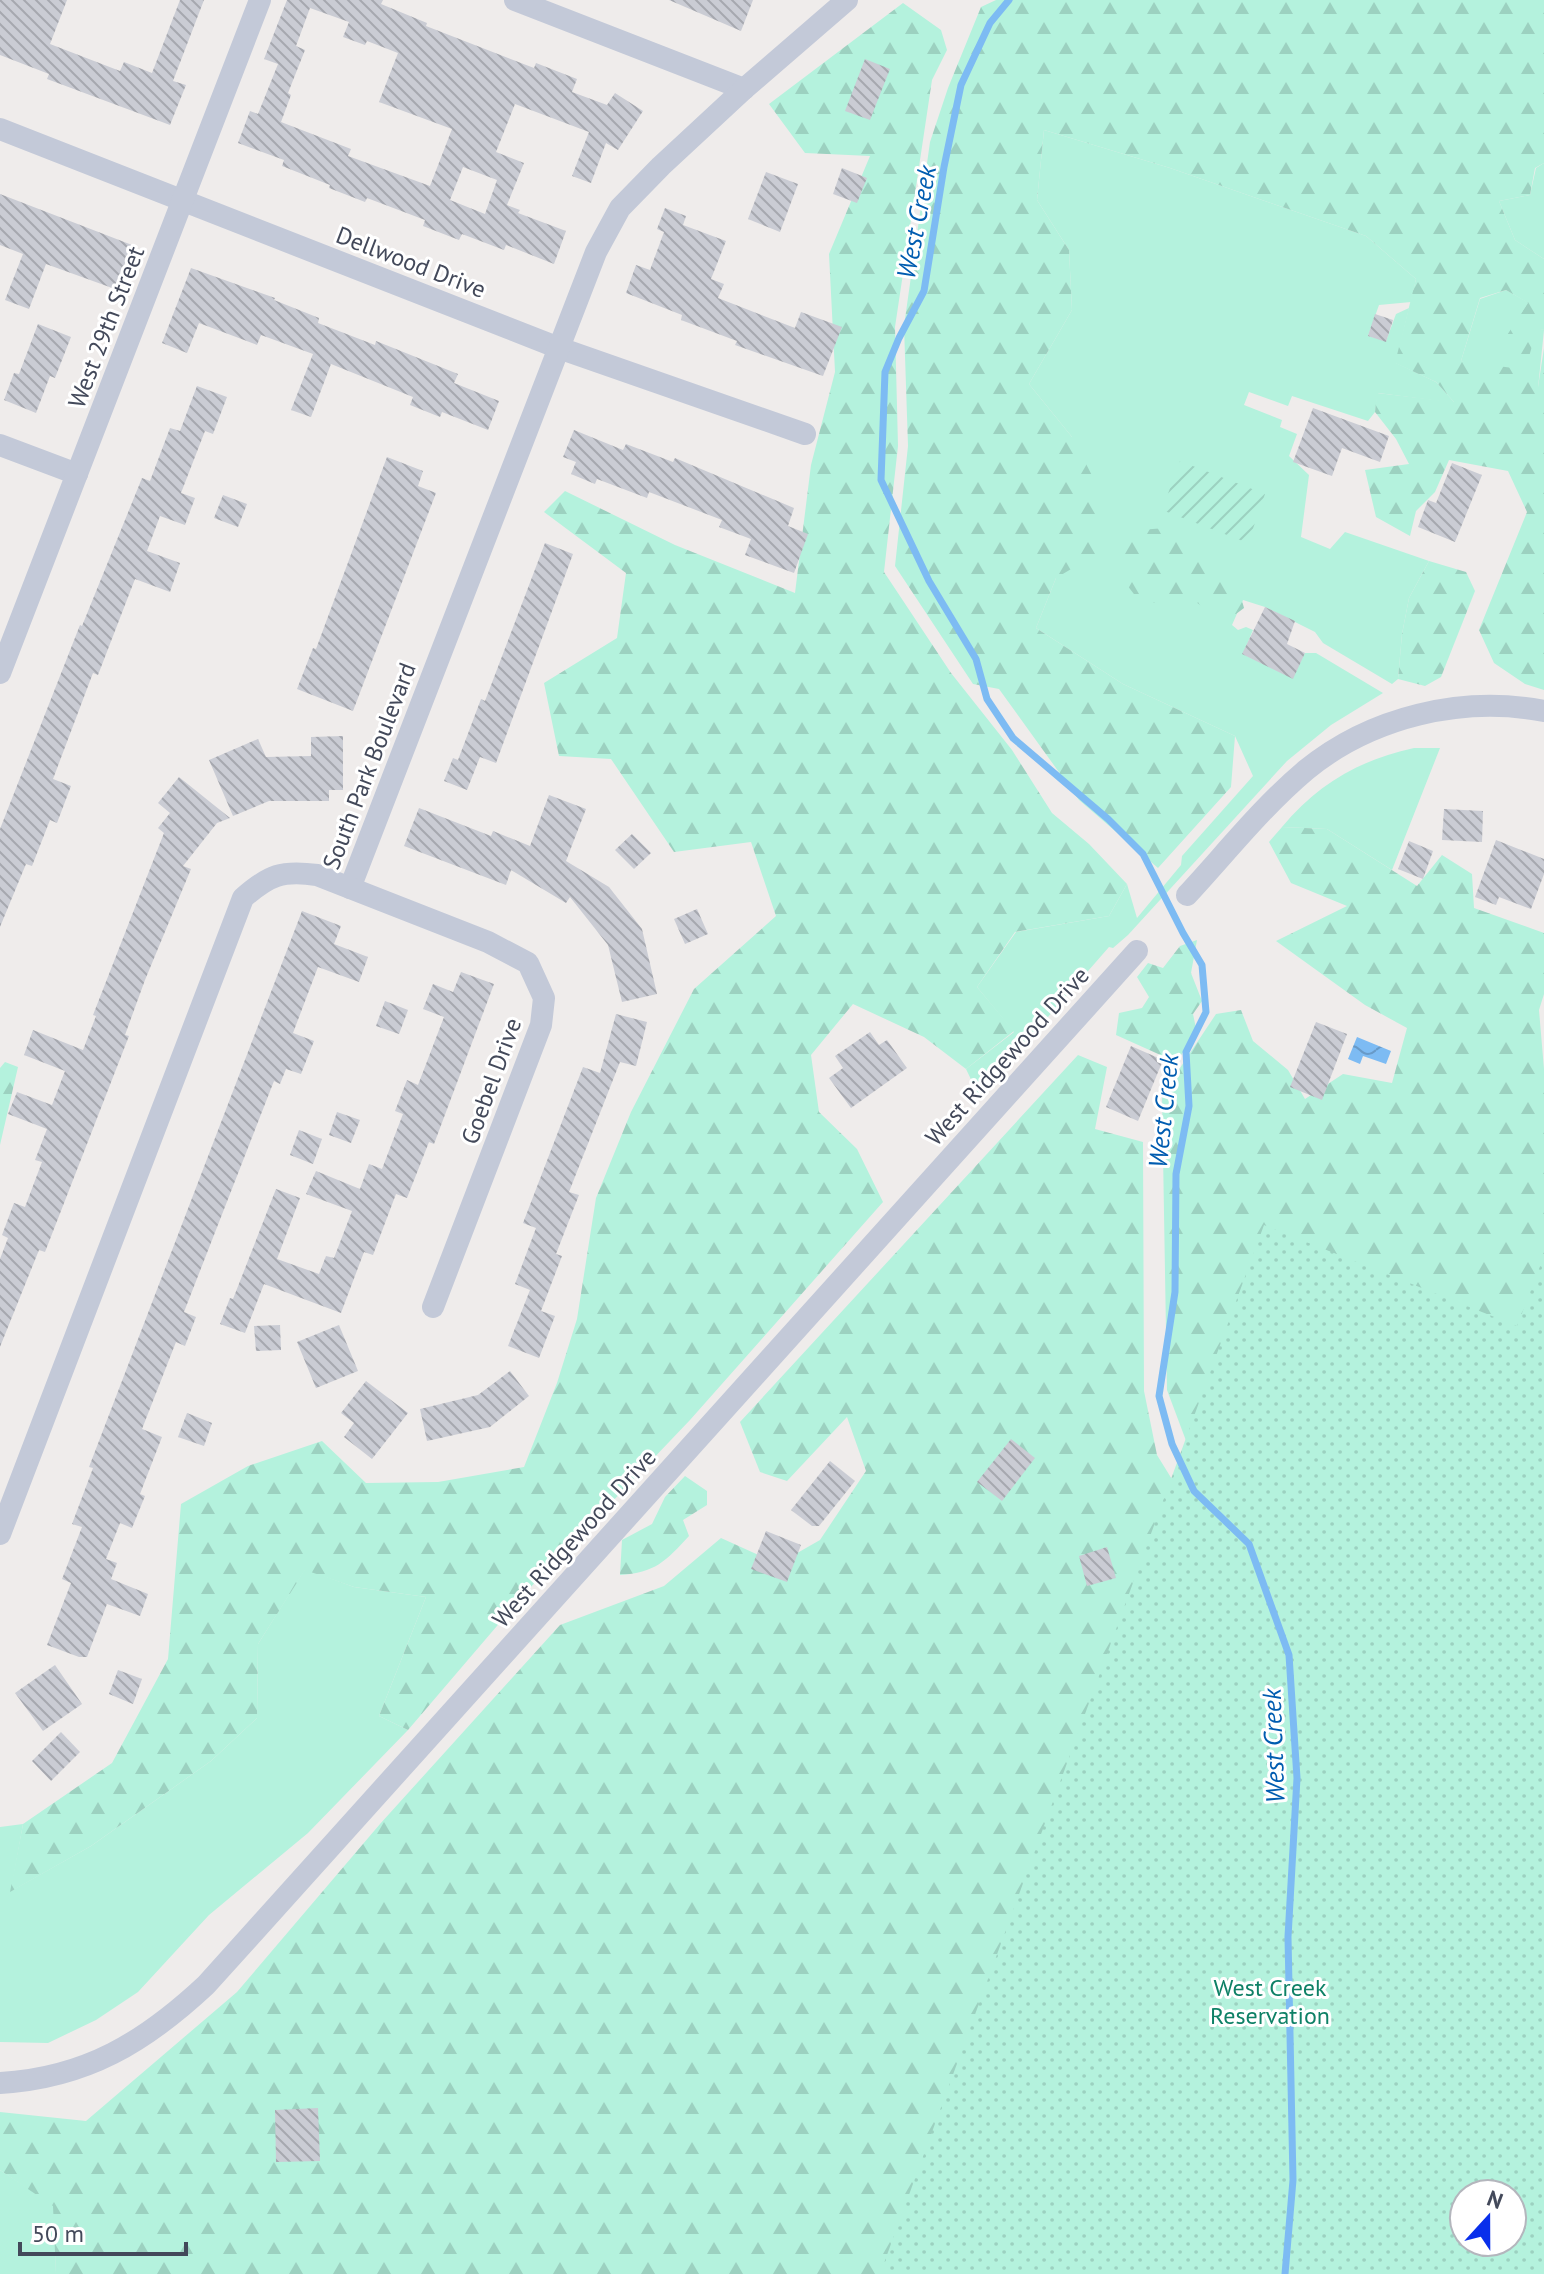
<svg xmlns="http://www.w3.org/2000/svg" width="1544" height="2274" font-family="'PT Sans',sans-serif">
	<style>
		.grass { fill: #b4f2dd }
		.forest { fill: url(#forest-firs) }
		.park { fill: url(#park-dots); fill-rule: evenodd }
		.garden { fill: url(#garden-furrows) }
		.water { fill: url(#water-waves) }
		.lines { fill: none; stroke-linecap: round; stroke-linejoin: round }
		.stream { stroke: #7dbbf3; stroke-width: 7 }
		.building { fill: url(#building-back-hatch); fill-rule: evenodd }
		.minor { stroke: #c3c9d8; stroke-width: 22 }
		.labels { text-anchor: middle; dominant-baseline: central; stroke-width: 6; stroke-linejoin: round; paint-order: stroke }
		.street-label { font-size: 24px; fill: #43495a; stroke: #fff }
		.park-label { font-size: 24px; fill: #0e8166; stroke: #fff }
		.water-label { font-size: 26px; font-style: italic; fill: #005cb0; stroke: #fff }
	</style>
	<defs>
		<pattern id="forest-firs" width="22" height="20" patternUnits="userSpaceOnUse" patternTransform="scale(2)"><rect width="22" height="20" fill="#b4f2dd"/><path d="M5 1l3.5 6h-7zM16 11l3.5 6h-7z" fill="#9cd1c0"/></pattern>
		<pattern id="park-dots" width="8" height="8" patternUnits="userSpaceOnUse" patternTransform="scale(2)"><rect width="8" height="8" fill="#b4f2dd"/><path d="M2 2h.1M6 6h.1" fill="none" stroke="#9cd1c0" stroke-width="1.8" stroke-linecap="round"/></pattern>
		<pattern id="garden-furrows" width="10" height="10" patternUnits="userSpaceOnUse" patternTransform="scale(2)"><rect width="10" height="10" fill="#b4f2dd"/><path d="M-1 1l2-2M0 10L10 0M9 11l2-2" fill="none" stroke="#9cd1c0"/></pattern>
		<pattern id="water-waves" width="16" height="10" patternUnits="userSpaceOnUse" patternTransform="scale(2)"><rect width="16" height="10" fill="#7dbbf3"/><path d="M0 5q4-4 8 0t8 0" fill="none" stroke="#689ac8"/></pattern>
		<pattern id="building-back-hatch" width="6" height="6" patternUnits="userSpaceOnUse" patternTransform="scale(2)"><rect width="6" height="6" fill="#caccd4"/><path d="M-1 5l2 2M0 0l6 6M5-1l2 2" fill="none" stroke="#a6a8af"/></pattern>
	</defs>
	<rect width="100%" height="100%" fill="#efeceb"/>
	<g class="grass">
		<path d="M1044,130L1170,168L1366,236L1416,279L1411,302L1379,305L1368,336L1386,341L1396,314L1409,308L1396,363L1436,382L1455,403L1378,393L1375,412L1368,421L1292,396L1288,406L1249,392L1244,405L1282,420L1280,427L1297,434L1289,456L1309,475L1301,537L1330,549L1345,532L1429,561L1409,598L1402,634L1398,679L1392,684L1323,643L1315,632L1265,607L1243,600L1232,625L1238,630L1246,627L1253,630L1243,654L1292,678L1305,653H1316L1383,693L1331,725L1287,761L1128,935L1113,948L1109,947L979,1096L966,1069L1014,1032L977,987L1016,932L1109,916L1127,884L1137,918L1181,865L1182,856L1253,776L1235,736L1123,684L1036,628L1056,578L1072,437L1029,384L1072,310L1069,250L1037,200Z"/>
		<path d="M1544,163V259L1515,240L1499,201L1530,195L1536,168Z"/>
		<path d="M1506,290L1529,303L1537,328L1544,330L1538,388L1461,361L1480,299Z"/>
		<path d="M1414,748H1440L1392,870L1327,829L1282,827C1318,784 1359,760 1414,748Z"/>
		<path d="M305,1569L354,1587L426,1597L379,1716L408,1730L308,1833L209,1915L138,1992L96,2020L48,2043L0,2042V1827L23,1824L11,1891L91,1846L211,1761L257,1718L258,1644Z"/>
		<path d="M0,2170L54,2205L56,2274H0Z"/>
	</g>
	<g class="forest">
		<path d="M996,0H1544V163L1535,168L1530,195L1499,201L1515,240L1544,259V330L1537,329L1528,360L1500,346L1528,303L1506,290L1480,298L1461,361L1520,369L1538,387L1544,348V690L1525,684L1494,663L1479,630L1527,512L1508,471L1449,460L1435,492L1416,511L1410,536L1376,517L1365,470L1409,464L1396,439L1375,412L1377,393L1454,402L1436,382L1395,363L1416,279L1366,236L1170,168L1044,130L1037,200L1069,250L1072,310L1029,384L1072,437L1098,487L1100,552L1056,578L1036,628L1123,684L1235,736L1231,787L1158,868L1079,800L999,689L973,684L895,566L908,446L904,326L930,142L948,88L981,7Z"/>
		<path d="M903,3L941,30L947,50L932,80L895,327L898,446L884,572L951,673L1012,750L1052,813L1089,844L1127,884L1109,916L1015,932L977,987L1014,1031L966,1069L924,1037L853,1004L811,1055L819,1112L857,1149L883,1202L690,1420L527,1591L408,1730L379,1716L426,1597L354,1587L305,1570L258,1644L257,1718L211,1761L91,1846L10,1892L23,1824L112,1763L168,1659L181,1504L248,1466L322,1441L366,1483L438,1482L524,1467L557,1383L577,1319L596,1198L631,1112L694,989L776,916L751,842L674,852L611,759L559,756L544,683L617,638L626,573L544,512L565,491L675,545L795,593L811,465L835,372L829,254L870,156L805,153L769,104Z"/>
		<path d="M1165,528L1190,552L1234,570L1244,608L1224,623L1192,599C1147,604 1139,612 1118,567L1128,531Z"/>
		<path d="M1429,561L1466,572L1475,591L1441,677L1425,686L1398,679L1402,634L1409,598Z"/>
		<path d="M1282,827L1327,829L1417,886L1442,855L1472,874L1474,908L1544,933V994L1539,1010L1544,1069V1434L1203,1486L1167,1390L1162,1095L1216,1014L1241,1010L1253,1041L1288,1070L1305,1099L1343,1074L1392,1083L1407,1028L1365,1005L1276,941L1347,906L1291,883L1269,842Z"/>
		<path d="M1197,940L1191,973L1202,1001L1193,1014L1197,1033L1176,1062L1116,1035L1119,1013L1142,1008L1149,997L1137,977L1148,963L1163,968L1180,946Z"/>
		<path d="M1078,1055L1107,1067L1095,1129L1143,1142L1144,1391L1157,1455L1217,1552L1271,2274H56L53,2206L0,2170V2112L86,2121L237,1992L380,1824L560,1625L664,1586L721,1538L778,1564L820,1540L866,1471L847,1417L787,1481L760,1472L740,1422Z"/>
		<path d="M5,1062L18,1067L0,1145V1068Z"/>
		<path d="M685,1476L707,1491V1505L683,1520L689,1536C666,1561 655,1573 620,1575L622,1540L652,1524L665,1497Z"/>
	</g>
	<path class="park" d="M1264,1225L1517,1326L1544,1256V2274H880ZM1464,2194H1512V2242H1464Z"/>
	<path class="garden" d="M1180,461L1265,494L1248,543L1162,510Z"/>
	<path class="water" d="M1357,1037L1391,1051L1386,1064L1363,1056L1360,1064L1348,1059Z"/>
	<g class="lines">
		<path class="stream" d="M1009,0L990,23L961,85L944,167L924,291L899,338L885,372L881,480L929,581L976,659L987,699L1013,738L1108,819L1143,854L1183,933L1202,965L1206,1012L1186,1052L1189,1106L1176,1174L1175,1292L1159,1396L1172,1444L1194,1491L1249,1544L1289,1655L1297,1778L1288,1937L1293,2180L1285,2274"/>
	</g>
	<g class="building">
		<path d="M0,0H67L50,44L120,71L124,62L152,73L180,0H204L173,81L186,85L170,125L47,79L49,74L0,55Z"/>
		<path d="M287,0H383L381,4L427,23L426,26L534,68L536,63L577,79L572,92L607,105L615,93L643,111L618,150L606,143L591,183L572,176L589,132L515,104L496,152L524,163L507,205L520,210L518,213L566,231L554,264L506,245L504,250L462,234L459,240L423,226L425,220L367,198L365,202L329,188L330,185L282,166L284,160L238,143L250,111L258,114L278,64L264,59ZM310,8L349,22L343,37L365,45L367,41L398,53L379,102L452,129L430,186L348,156L351,149L281,122L291,95L288,93L305,50L296,46ZM463,167L497,180L485,214L450,200Z"/>
		<path d="M669,0H753L741,31Z"/>
		<path d="M865,59L890,69L870,120L845,111Z"/>
		<path d="M842,168L867,178L857,203L833,194Z"/>
		<path d="M766,172L798,184L780,232L748,219Z"/>
		<path d="M0,194L132,245L115,289L46,264L29,309L5,300L23,254L0,245Z"/>
		<path d="M665,208L686,216L683,225L726,241L711,279L724,284L718,298L795,328L801,312L842,327L823,376L735,345L737,341L681,320L682,315L626,293L636,265L650,270L664,232L657,229Z"/>
		<path d="M191,268L275,298L274,300L319,318L318,323L375,345L376,341L458,374L454,383L499,401L488,430L442,412L440,417L410,405L413,397L331,364L311,417L291,410L313,354L261,335L257,345L199,323L187,353L162,343Z"/>
		<path d="M1375,314L1393,320L1386,342L1368,336Z"/>
		<path d="M38,324L71,337L55,378L50,376L36,413L4,400L14,373L19,374Z"/>
		<path d="M197,386L227,397L213,434L205,431L181,493L195,498L185,525L160,516L147,551L180,563L170,592L135,579L98,675L93,673L53,779L71,786L57,823L50,820L32,866L26,864L0,927V829L80,625L82,626L142,478L150,481L170,428L180,431Z"/>
		<path d="M1313,408L1389,436L1380,462L1342,448L1332,476L1293,462Z"/>
		<path d="M574,430L623,450L626,444L673,462L675,458L794,508L788,526L808,534L794,573L745,555L751,539L719,527L722,520L649,492L647,498L597,479L595,484L571,474L576,462L563,457Z"/>
		<path d="M387,457L423,471L418,486L436,493L353,711L297,689L313,648L316,649Z"/>
		<path d="M1452,463L1482,475L1455,542L1418,527L1428,500L1436,503Z"/>
		<path d="M223,495L247,504L238,527L214,518Z"/>
		<path d="M545,543L573,554L496,763L480,757L467,790L444,781L453,758L458,760L481,699L485,701Z"/>
		<path d="M1265,607L1295,621L1287,644L1305,653L1293,679L1242,654Z"/>
		<path d="M343,736V790H329V801H269L233,816L209,760L258,739L266,757L311,756V737Z"/>
		<path d="M179,777L230,818L217,823L183,866L191,869L145,980L125,1035L129,1036L45,1252L39,1250L0,1347V1259L8,1238L2,1235L14,1203L25,1207L42,1162L35,1160L47,1129L8,1114L17,1092L52,1105L65,1071L24,1055L33,1030L83,1050L96,1016L93,1015L164,833L158,828L170,813L158,803Z"/>
		<path d="M549,795L586,809L566,861L609,887L642,929L657,994L622,1002L608,945L570,897L566,903L511,870L506,885L404,846L419,808L491,836L493,831L530,846Z"/>
		<path d="M1444,809L1483,811L1482,842L1442,840Z"/>
		<path d="M632,834L651,853L634,869L615,850Z"/>
		<path d="M1496,840L1544,859V874L1531,909L1499,897L1496,905L1475,897Z"/>
		<path d="M1409,841L1433,851L1423,879L1398,869Z"/>
		<path d="M697,909L708,934L685,944L674,919Z"/>
		<path d="M302,911L341,926L334,944L368,957L359,982L318,967L293,1033L314,1041L301,1074L286,1069L280,1084L274,1081L184,1312L196,1317L185,1346L176,1342L142,1429L162,1437L140,1494L145,1496L132,1528L120,1523L106,1559L117,1563L111,1579L148,1594L140,1616L107,1604L87,1657H79L47,1645L71,1583L62,1579L82,1527L72,1524L93,1468L89,1467Z"/>
		<path d="M461,972L494,984L434,1144L429,1142L407,1198L396,1194L373,1255L364,1252L341,1313L264,1284L245,1333L220,1324L230,1298L233,1299L276,1189L300,1198L277,1259L319,1274L326,1256L334,1258L352,1211L306,1194L316,1171L360,1189L369,1164L382,1169L403,1114L395,1111L407,1080L418,1085L444,1017L423,1009L433,984L453,992Z"/>
		<path d="M385,1001L408,1010L399,1034L376,1026Z"/>
		<path d="M616,1014L647,1022L636,1066L620,1062L569,1192L579,1195L556,1254L562,1256L541,1311L555,1316L539,1358L508,1346L530,1290L515,1284L536,1228L523,1223L583,1067L600,1073Z"/>
		<path d="M1316,1022L1347,1034L1322,1100L1290,1087Z"/>
		<path d="M870,1032L879,1045L887,1040L907,1068L851,1108L829,1078L843,1068L835,1056Z"/>
		<path d="M1131,1046L1163,1060L1138,1121L1106,1107Z"/>
		<path d="M337,1112L360,1120L351,1143L329,1135Z"/>
		<path d="M299,1130L322,1139L313,1164L290,1155Z"/>
		<path d="M280,1325L281,1350L256,1351L254,1326Z"/>
		<path d="M339,1325L358,1371L316,1388L297,1342Z"/>
		<path d="M510,1371L529,1396L490,1427L427,1441L420,1409L478,1395Z"/>
		<path d="M366,1381L408,1413L372,1459L344,1437L354,1423L341,1413Z"/>
		<path d="M187,1413L212,1423L204,1446L178,1437Z"/>
		<path d="M1011,1439L1035,1458L1002,1501L977,1482Z"/>
		<path d="M830,1461L855,1481L819,1526H812L791,1510Z"/>
		<path d="M766,1531L801,1545L787,1582L751,1569Z"/>
		<path d="M1107,1547L1116,1578L1087,1586L1079,1556Z"/>
		<path d="M55,1665L82,1704L43,1731L15,1693Z"/>
		<path d="M118,1670L142,1679L133,1704L109,1694Z"/>
		<path d="M61,1732L80,1752L51,1781L32,1761Z"/>
		<path d="M318,2108L320,2161L276,2162L275,2110Z"/>
	</g>
	<g class="lines">
		<g class="minor">
			<path d="M515,0L744,89"/>
			<path d="M0,129L559,348L805,434"/>
			<path d="M0,445L77,474"/>
			<path d="M0,673L260,0"/>
			<path d="M350,888L596,252L620,208L661,166L744,89L847,0"/>
			<path d="M1187,895C1226,853 1262,807 1306,770C1371,717 1462,695 1544,711"/>
			<path d="M0,1534L243,898C269,875 282,870 317,875L488,942L528,963L544,998L541,1025L433,1307"/>
			<path d="M0,2083C86,2078 145,2042 206,1985L1137,951"/>
		</g>
	</g>
	<g class="labels">
		<g class="street-label">
			<text transform="translate(411 262) rotate(21)">Dellwood Drive</text>
			<text transform="translate(106 327) rotate(-69)">West 29th Street</text>
			<text transform="translate(369 766) rotate(-69)">South Park Boulevard</text>
			<text transform="translate(1007 1056) rotate(-48)">West Ridgewood Drive</text>
			<text transform="translate(491 1081) rotate(-70)">Goebel Drive</text>
			<text transform="translate(574 1538) rotate(-48)">West Ridgewood Drive</text>
		</g>
		<g class="park-label">
			<text x="1270" y="1987">West Creek<tspan x="1270" dy="28">Reservation</tspan></text>
		</g>
		<g class="water-label">
			<text transform="translate(916 222) rotate(-79)">West Creek</text>
			<text transform="translate(1163 1111) rotate(-84)">West Creek</text>
			<text transform="translate(1273 1746) rotate(-92)">West Creek</text>
		</g>
	</g>
	<g transform="translate(1488 2218) rotate(21)"><circle r="38" fill="#ffffff" stroke="#b4b6bd" stroke-width="2"/>
	<path d="M0-6L14 30L0 20L-14 30Z" fill="#092feb"/>
	<text y="-12" font-size="22" font-weight="bold" text-anchor="middle" fill="#43495a">N</text>
	</g>
	<path d="M20 2242v12h166v-12" fill="none" stroke="#43495a" stroke-width="4"/>
	<text x="32" y="2242" font-size="24" fill="#43495a" stroke="#ffffff" stroke-width="6" paint-order="stroke">50 m</text>
</svg>
